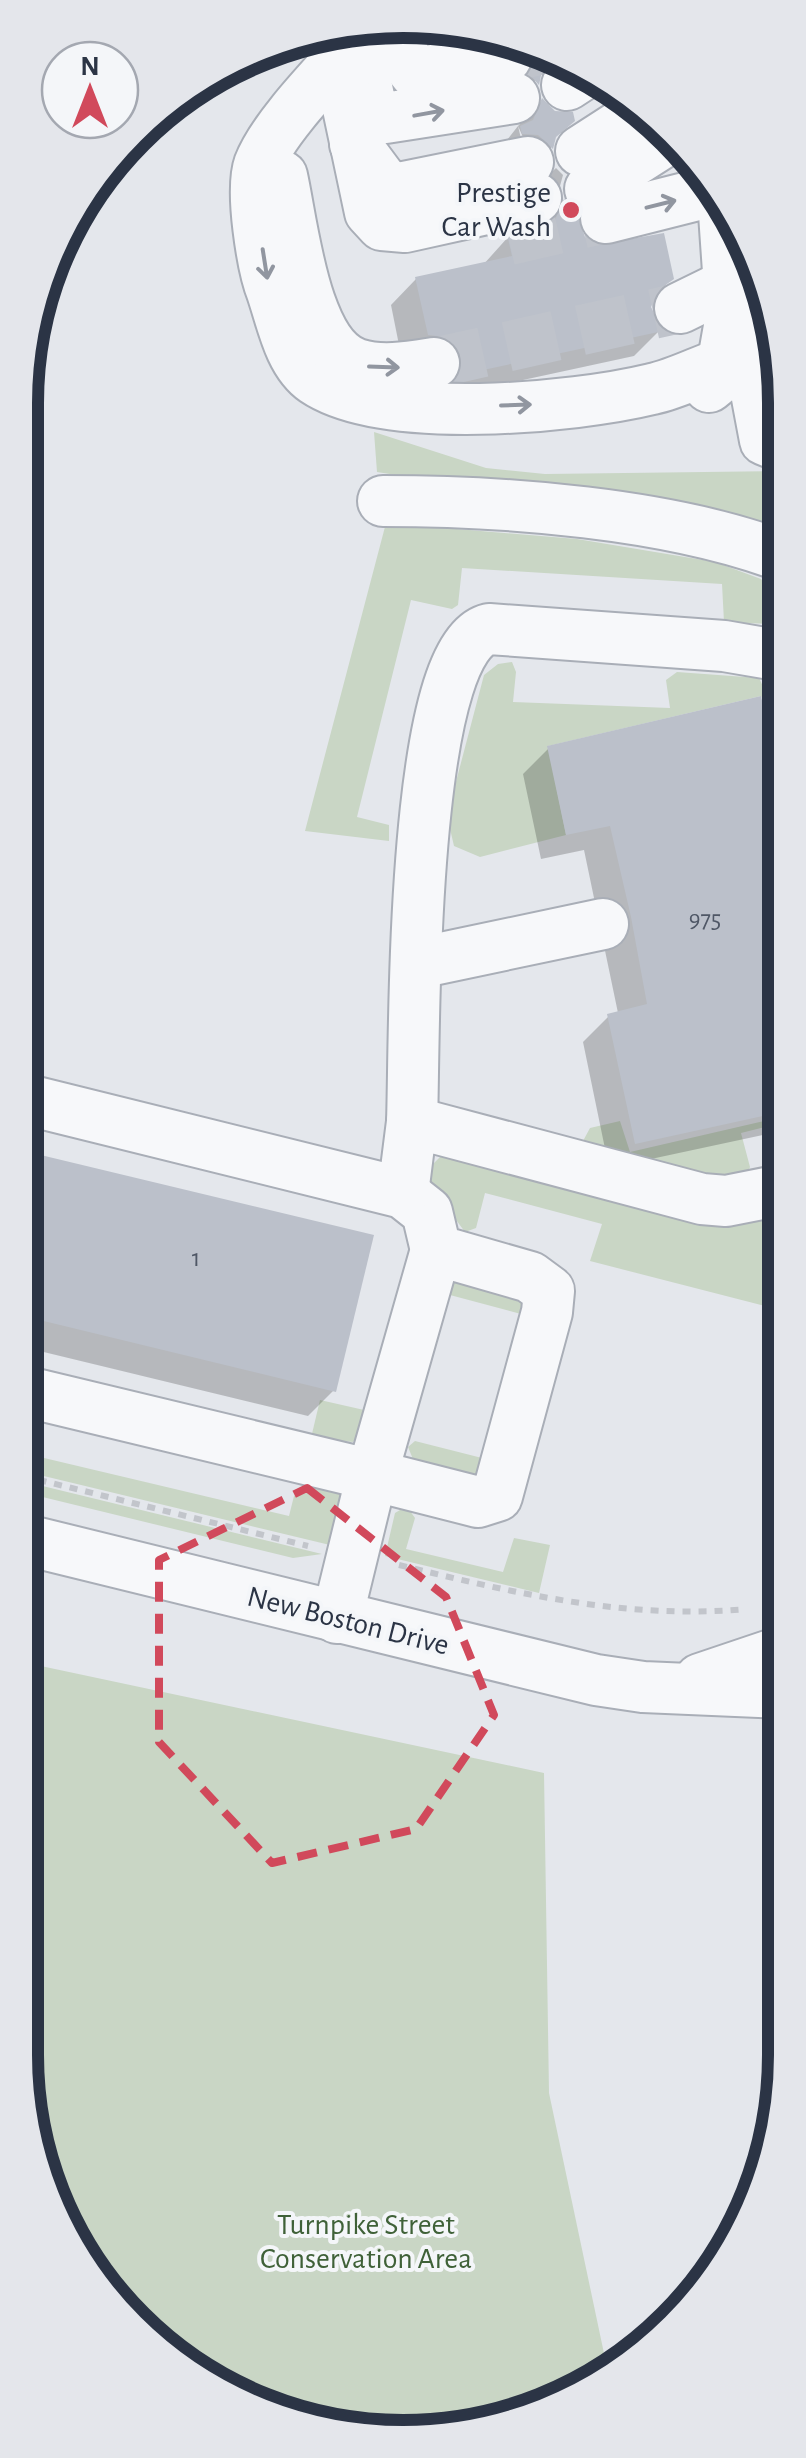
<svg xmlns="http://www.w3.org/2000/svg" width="806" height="2458" font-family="'Alegreya Sans',sans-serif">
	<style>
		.green { fill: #c9d6c5 }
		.shadow { fill: #0003 }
		.building { fill: #bbc0ca }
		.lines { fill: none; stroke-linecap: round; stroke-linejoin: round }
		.minor-tunnel { stroke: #bfc3cb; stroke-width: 50; stroke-dasharray: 50 25; stroke-linecap: butt }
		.minor-casing { stroke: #a9aeb7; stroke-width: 54 }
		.path { stroke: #c2c5cb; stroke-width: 6; stroke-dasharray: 8 8; stroke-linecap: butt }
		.minor { stroke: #f7f8fa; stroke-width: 50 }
		.oneway { stroke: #9196a0 }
		.marked { fill: none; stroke: #d1495b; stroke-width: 8; stroke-dasharray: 20 12; stroke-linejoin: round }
		.poi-dot { fill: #d1495b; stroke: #f4f6f9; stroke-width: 4 }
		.labels { text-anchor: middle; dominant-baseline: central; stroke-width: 8; stroke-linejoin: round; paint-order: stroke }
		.number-label { font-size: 25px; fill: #4f5766 }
		.poi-label { font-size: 30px; fill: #2b3445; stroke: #f4f6f9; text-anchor: end }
		.street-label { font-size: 30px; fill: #2b3445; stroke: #f4f6f9 }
		.park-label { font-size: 30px; fill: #3f6138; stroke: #f4f6f9 }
		.rim { fill: none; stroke: #2b3445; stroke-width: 12 }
	</style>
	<rect width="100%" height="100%" fill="#e4e7ec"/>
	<g class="green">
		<path d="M374,432L486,468L545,474L782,471V535L377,472Z"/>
		<path d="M386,523L577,539L715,562L761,579L782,605V617L773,624L724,622L722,584L462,568L458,605L452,609L411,600L357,817L389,825V841L305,831Z"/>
		<path d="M512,662L516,672L513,702L670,708L666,680L677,672L759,678L770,701L763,702L761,696L548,746L566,835L480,857L454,846L447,816L484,675L498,664Z"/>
		<path d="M781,1117V1123L741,1133L750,1167L743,1183L587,1148L583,1141L590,1128L620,1121L630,1152Z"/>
		<path d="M442,1155L781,1203L780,1310L590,1261L602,1224L485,1193L476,1228L465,1232L428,1182L430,1167Z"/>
		<path d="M456,1276L528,1299L521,1314L450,1295L448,1287Z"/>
		<path d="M320,1400L373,1412L353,1442L311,1438Z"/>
		<path d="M415,1441L482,1458L483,1478L415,1464L408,1447Z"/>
		<path d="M23,1453L289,1516L294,1496L307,1486L344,1495L330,1545L23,1471Z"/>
		<path d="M22,1481L322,1554L293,1558L22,1492Z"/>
		<path d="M400,1510L410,1511L415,1518L406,1549L503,1572L514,1538L550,1545L539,1593L385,1556L395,1513Z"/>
		<path d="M22,1662L544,1773L549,2093L609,2377L502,2425L354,2435L233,2398L115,2308L49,2201L20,2055Z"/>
	</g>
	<g class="shadow">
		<path d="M441,27H478L555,57L512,107L447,58Z"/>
		<path d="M542,102L554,113L553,139L551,148L525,173L496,154L518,126L523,147L527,146L518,126Z"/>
		<path d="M556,168L563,175L560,186L535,211L531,192Z"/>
		<path d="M564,203L583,239L671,278L649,307L660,330L634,356L436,399L402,360L391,305L416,279L483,265L509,236L540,227Z"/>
		<path d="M775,328L783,352L782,416L766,336Z"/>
		<path d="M549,748L782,802L781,1131L609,1168L583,1042L609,1016L618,1013L584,850L541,859L523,774Z"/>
		<path d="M24,1153L371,1237L334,1390L308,1416L23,1347Z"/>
	</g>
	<g class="building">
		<path d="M532,48L557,57L542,71L539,85L529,74L533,67Z"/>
		<path d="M542,98L555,111L573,112L575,121L556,137L553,149L538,135L522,134L520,126L533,120Z"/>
		<path d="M564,199L578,215L585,237L597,245L664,233L674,279L657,291L651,307L663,331L460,375L462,359L457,346L445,337L428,335L415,277L512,256L507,234L555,220Z"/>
		<path d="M761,696L782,790L781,1112L635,1144L607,1014L647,1004L631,917L610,826L566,835L547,746Z"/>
		<path d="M24,1151L374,1235L336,1392L23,1316Z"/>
	</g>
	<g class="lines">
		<g class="minor-tunnel">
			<path d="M506,58L539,50"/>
			<path d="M509,240L606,218"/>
			<path d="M434,363L680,308"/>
		</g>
		<defs>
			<g id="minor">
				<path d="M368,27C338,63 275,123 259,165C250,190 262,267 272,292C282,321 289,362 315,380C383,426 574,408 652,389C676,384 700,371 724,363"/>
				<path d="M399,27L404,59L415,73L506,58"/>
				<path d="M361,59L371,106L385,118L514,98"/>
				<path d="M338,61L370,212L382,225L405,227L536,198"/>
				<path d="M567,85L590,70"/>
				<path d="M355,144L381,179L394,189L528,162"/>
				<path d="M581,151L643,111"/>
				<path d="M282,176C293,225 304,347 357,364C381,372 409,367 434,363"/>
				<path d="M590,189L673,136"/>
				<path d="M606,218L717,190"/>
				<path d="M680,308L729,284"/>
				<path d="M742,318L765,440L782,447"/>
				<path d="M709,387L720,378L731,315L723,199"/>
				<path d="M383,501C505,501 668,513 782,556"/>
				<path d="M418,963L603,924"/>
				<path d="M24,1099L403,1193L427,1212L436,1250L530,1277L549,1291L547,1312L497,1496L478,1502L372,1475L337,1618"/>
				<path d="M412,1122C415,1045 409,648 489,629L724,646L782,656"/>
				<path d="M403,1193L412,1122L702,1199L726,1201L781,1190"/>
				<path d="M23,1391L372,1475L436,1250"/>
				<path d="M22,1539L596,1680L643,1687L780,1693"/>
				<path d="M700,1679L780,1652"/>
			</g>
		</defs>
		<use href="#minor" class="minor-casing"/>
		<g class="path">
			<path d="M23,1476L308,1546"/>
			<path d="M399,1565C515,1593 626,1620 746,1609"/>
		</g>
		<use href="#minor" class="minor"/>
	</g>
	<defs><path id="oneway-shaft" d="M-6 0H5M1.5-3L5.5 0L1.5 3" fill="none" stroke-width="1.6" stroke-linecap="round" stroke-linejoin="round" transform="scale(2.5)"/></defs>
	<g class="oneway">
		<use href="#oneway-shaft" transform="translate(429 113) rotate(-10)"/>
		<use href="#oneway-shaft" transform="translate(661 204) rotate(-14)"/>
		<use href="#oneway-shaft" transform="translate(265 264) rotate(81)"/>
		<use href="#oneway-shaft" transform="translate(384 367) rotate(2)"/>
		<use href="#oneway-shaft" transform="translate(516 405) rotate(-2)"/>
	</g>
	<path class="marked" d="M307,1488L446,1597L494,1715L416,1829L272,1863L159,1742V1560Z"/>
	<circle class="poi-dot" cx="571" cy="210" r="10"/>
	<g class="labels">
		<g class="number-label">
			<text x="705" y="919">975</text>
			<text x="196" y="1258">1</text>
		</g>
		<g class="poi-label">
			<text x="551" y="193">Prestige<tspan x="551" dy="34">Car Wash</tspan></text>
		</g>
		<g class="street-label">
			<text transform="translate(348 1621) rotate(14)">New Boston Drive</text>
		</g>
		<g class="park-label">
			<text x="366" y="2225">Turnpike Street<tspan x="366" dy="34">Conservation Area</tspan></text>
		</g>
	</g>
	<path d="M0 0H806V2458H0ZM403 38H403A365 365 0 0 1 768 403V2055A365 365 0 0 1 403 2420H403A365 365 0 0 1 38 2055V403A365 365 0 0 1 403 38Z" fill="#e4e6eb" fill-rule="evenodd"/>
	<path class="rim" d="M403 38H403A365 365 0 0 1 768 403V2055A365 365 0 0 1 403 2420H403A365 365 0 0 1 38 2055V403A365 365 0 0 1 403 38Z"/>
	<g transform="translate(90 90)"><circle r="48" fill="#f4f6f9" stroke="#a4a8b1" stroke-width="2.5"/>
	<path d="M0-8L18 38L0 25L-18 38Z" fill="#d1495b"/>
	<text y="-15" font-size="28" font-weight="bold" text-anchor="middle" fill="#2b3445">N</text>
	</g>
</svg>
